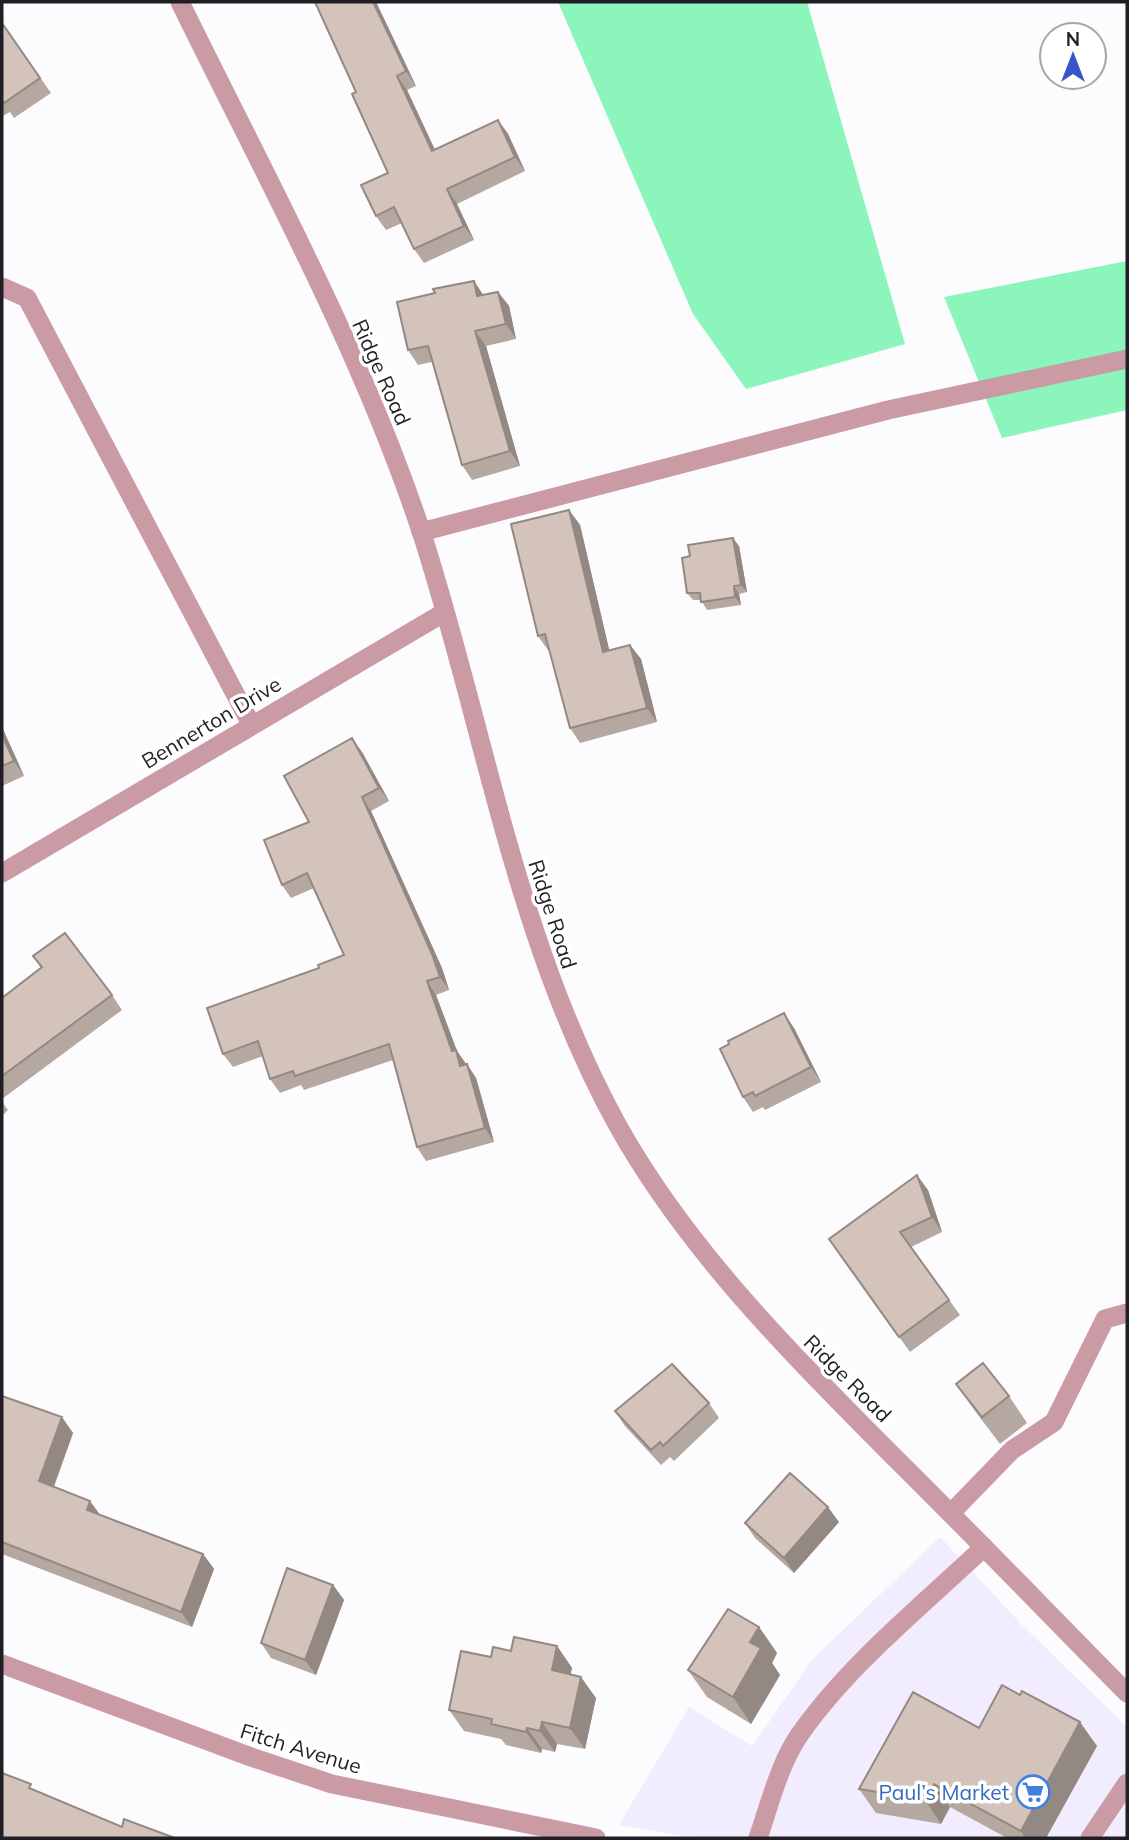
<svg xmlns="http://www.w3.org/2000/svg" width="1129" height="1840" font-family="Mulish,sans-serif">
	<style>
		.built { fill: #f1ecfe }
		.green { fill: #8bf5bc }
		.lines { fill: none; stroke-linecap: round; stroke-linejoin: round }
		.service { stroke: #ca9aa5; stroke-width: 19 }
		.minor { stroke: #ca9aa5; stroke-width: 19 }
		.wall { fill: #b5a8a1 }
		.shaded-wall { fill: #948883 }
		.building { fill: #d3c3bb; stroke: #948883; stroke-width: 2 }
		.labels { text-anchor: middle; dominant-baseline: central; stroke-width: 7; stroke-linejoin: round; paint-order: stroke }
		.street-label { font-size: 21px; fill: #211f25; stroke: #fff }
		.shop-label { font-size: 21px; fill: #366cbe; stroke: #fff; text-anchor: end }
	</style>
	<rect width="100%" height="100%" fill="#fcfbfe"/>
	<path class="built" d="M940,1537L1020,1623L1127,1727V1838H696L619,1825L689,1707L752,1746L813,1659Z"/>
	<g class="green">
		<path d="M558,2H807L905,344L746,389L693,314Z"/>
		<path d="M1127,261V410L1002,438L944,297Z"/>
	</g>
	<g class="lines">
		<g class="service">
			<path d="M421,532L888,410L1127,359"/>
			<path d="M951,1513L1012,1450L1054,1422L1105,1319L1127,1313"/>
			<path d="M758,1838C770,1804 779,1764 800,1734C848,1665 923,1605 984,1547"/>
			<path d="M1090,1838L1127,1783"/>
		</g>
		<g class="minor">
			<path d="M180,2C265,176 361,349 422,534C486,733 516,942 618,1126C688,1251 790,1352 890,1453C970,1532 1048,1613 1127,1693"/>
			<path d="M2,287L27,298L251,724"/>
			<path d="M2,873L445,612"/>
			<path d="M2,1664L251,1757L332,1784L596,1838"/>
		</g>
	</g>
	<g class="wall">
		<path d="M376,2L416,86L407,90L435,150L498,120L508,134L525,171L457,204L474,240L424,263L414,249L402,223L386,230L376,216L388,173L356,92Z"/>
		<path d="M2,23L51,93L14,118L10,112L3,116L2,114Z"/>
		<path d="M474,281L483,295L498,292L509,306L516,339L486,346L520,466L472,480L462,465L432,362L418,365L408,350L435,293Z"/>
		<path d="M569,510L580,525L609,650L630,645L641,659L657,722L580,743L570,728L549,650H548L538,636Z"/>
		<path d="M739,546L747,592L739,594L741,605L707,610L701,600H693L687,593Z"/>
		<path d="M2,727L24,776L2,786Z"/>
		<path d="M362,752L389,801L371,811L442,968L449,990L436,995L457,1051L476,1078L494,1142L426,1161L417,1147L393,1060L304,1090L301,1085L280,1093L270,1079L263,1056L233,1067L223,1054L319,968L344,955L314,888L291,898L282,885L309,822Z"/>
		<path d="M33,956L112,995L122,1010L2,1099V998L41,968Z"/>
		<path d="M794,1028L821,1082L765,1110L763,1107L753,1112L743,1097Z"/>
		<path d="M2,1102L8,1110L2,1116Z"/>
		<path d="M928,1190L942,1232L911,1247L960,1315L910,1352L829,1239Z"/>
		<path d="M956,1384L1009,1396L1027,1423L1000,1444L975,1411Z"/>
		<path d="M2,1396L73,1433L54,1487L100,1515L203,1554L214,1569L192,1627L2,1554Z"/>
		<path d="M709,1403L719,1418L674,1461L670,1457L661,1465L625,1426L615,1411Z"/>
		<path d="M839,1522L794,1573L755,1538L745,1523Z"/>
		<path d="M333,1585L344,1600L316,1675L271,1658L261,1643Z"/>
		<path d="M759,1627L777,1653L772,1663L780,1675L751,1724L707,1697L688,1670Z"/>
		<path d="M557,1646L572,1668L570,1674L596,1698L585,1749L557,1744L555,1752L542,1749L541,1753L506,1745L501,1739L464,1731L449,1710L491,1657L511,1651Z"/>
		<path d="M979,1728L1097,1746L1046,1838H1007L950,1807L941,1824L876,1813L859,1789Z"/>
	</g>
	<g class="shaded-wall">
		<path d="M373,2H376L416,86L406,71Z"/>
		<path d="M397,76L407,90L442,165L432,151Z"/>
		<path d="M498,120L508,134L525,171L515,157Z"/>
		<path d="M447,189L457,204L474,240L464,226Z"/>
		<path d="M474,281L484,296H477Z"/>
		<path d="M498,292L509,306L516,339L506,324Z"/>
		<path d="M475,331L486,346L520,466L510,451Z"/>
		<path d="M569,510L580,525L613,666L603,652Z"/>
		<path d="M733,538L739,546L747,592L741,585Z"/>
		<path d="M734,586L739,594L741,605L735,597Z"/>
		<path d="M630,645L641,659L657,722L647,708Z"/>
		<path d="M2,727L24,776L14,761L2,735Z"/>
		<path d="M352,738L362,752L389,801L379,788Z"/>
		<path d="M362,797L371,811L442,968L449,990L440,977Z"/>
		<path d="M427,981L436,995L457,1051L466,1064L470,1080L452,1051Z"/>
		<path d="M784,1013L794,1028L821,1082L811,1067Z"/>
		<path d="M467,1064L476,1078L494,1142L485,1128Z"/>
		<path d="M917,1175L928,1190L942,1232L932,1217Z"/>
		<path d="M62,1417L73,1433L50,1496L39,1481Z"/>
		<path d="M90,1501L101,1516L87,1510Z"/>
		<path d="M828,1507L839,1522L794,1573L784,1558Z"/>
		<path d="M203,1554L214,1569L192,1627L181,1612Z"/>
		<path d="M333,1585L344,1600L316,1675L305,1660Z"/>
		<path d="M759,1627L777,1653L772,1663L780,1675L751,1724L733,1697L750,1642Z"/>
		<path d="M557,1646L572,1668L567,1692L552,1670Z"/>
		<path d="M581,1677L596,1698L585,1749L570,1728Z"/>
		<path d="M542,1722L557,1744L555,1752L540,1731Z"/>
		<path d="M1080,1722L1097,1746L1046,1838H1025L1021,1831Z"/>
		<path d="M527,1728L542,1749L541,1753L526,1732Z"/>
		<path d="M934,1784L950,1807L941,1824L925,1800Z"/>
	</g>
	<g class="building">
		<path d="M315,2H373L406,71L397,76L432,151L498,120L515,157L447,189L464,226L414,249L394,207L376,216L361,185L388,173L352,94L356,92Z"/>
		<path d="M2,23L40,78L4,103L2,100Z"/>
		<path d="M474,281L477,296L498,292L506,324L475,331L510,451L462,465L428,346L408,350L397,302L435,293L433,289Z"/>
		<path d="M569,510L603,652L630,645L647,708L570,728L545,634L538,636L511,524Z"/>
		<path d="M733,538L741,585L734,586L735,597L701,602L700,593H687L682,558L690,556L688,545Z"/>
		<path d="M2,735L14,761L2,766Z"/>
		<path d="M352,738L379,788L362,797L432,954L440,977L427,981L452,1051L456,1050L460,1066L467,1064L485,1128L417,1147L389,1044L295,1076L293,1071L270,1079L258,1041L223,1054L207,1008L319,968L318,965L344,955L307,873L282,885L264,840L309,822L284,776Z"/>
		<path d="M65,933L112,995L2,1076V998L42,967L33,956Z"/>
		<path d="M784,1013L811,1067L755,1096L753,1092L743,1097L720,1049L729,1044L728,1041Z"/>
		<path d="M917,1175L932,1217L900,1232L949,1300L899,1337L829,1239Z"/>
		<path d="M983,1363L1009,1396L982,1417L956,1384Z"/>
		<path d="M672,1364L709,1403L663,1446L660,1442L651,1450L615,1411Z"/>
		<path d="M2,1396L62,1417L39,1481L90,1501L87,1510L203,1554L181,1612L2,1542Z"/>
		<path d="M790,1473L828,1507L784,1558L745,1523Z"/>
		<path d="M287,1568L333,1585L305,1660L261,1643Z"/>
		<path d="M728,1609L759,1627L750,1642L761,1648L733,1697L688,1670Z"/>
		<path d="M514,1637L557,1646L552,1670L581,1677L570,1728L542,1722L540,1731L527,1728L526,1732L491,1724L492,1719L449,1710L461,1651L491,1657L493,1647L511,1651Z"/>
		<path d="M1002,1685L1020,1695L1022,1691L1080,1722L1021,1831L934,1784L925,1800L859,1789L913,1692L979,1728Z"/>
		<path d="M2,1773L31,1784L29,1788L122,1827L124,1819L172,1837L171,1838H2Z"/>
	</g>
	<defs>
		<symbol id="supermarket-ring" viewBox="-11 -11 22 22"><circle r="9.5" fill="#fff" stroke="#3f7fe0" stroke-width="1.5"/><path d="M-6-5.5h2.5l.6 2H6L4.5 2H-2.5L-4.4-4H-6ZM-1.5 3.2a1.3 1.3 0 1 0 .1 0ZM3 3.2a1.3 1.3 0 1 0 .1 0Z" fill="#3f7fe0"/></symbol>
	</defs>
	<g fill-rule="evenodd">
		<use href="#supermarket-ring" x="1014" y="1773" width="38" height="38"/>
	</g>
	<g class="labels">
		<g class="street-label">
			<text transform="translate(382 372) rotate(66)">Ridge Road</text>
			<text transform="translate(211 722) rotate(-31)">Bennerton Drive</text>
			<text transform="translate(553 914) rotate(72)">Ridge Road</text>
			<text transform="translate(848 1378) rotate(45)">Ridge Road</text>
			<text transform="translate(301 1748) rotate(17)">Fitch Avenue</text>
		</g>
		<g class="shop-label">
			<text x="1009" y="1792">Paul’s Market</text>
		</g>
	</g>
	<rect width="1129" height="1840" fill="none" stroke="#211f25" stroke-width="7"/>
	<g transform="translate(1073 56)"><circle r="33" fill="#ffffff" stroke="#a6a5a8" stroke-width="2"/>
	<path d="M0-5L12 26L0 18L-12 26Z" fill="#3755c7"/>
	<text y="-10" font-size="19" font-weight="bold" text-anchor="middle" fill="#211f25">N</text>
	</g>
</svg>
